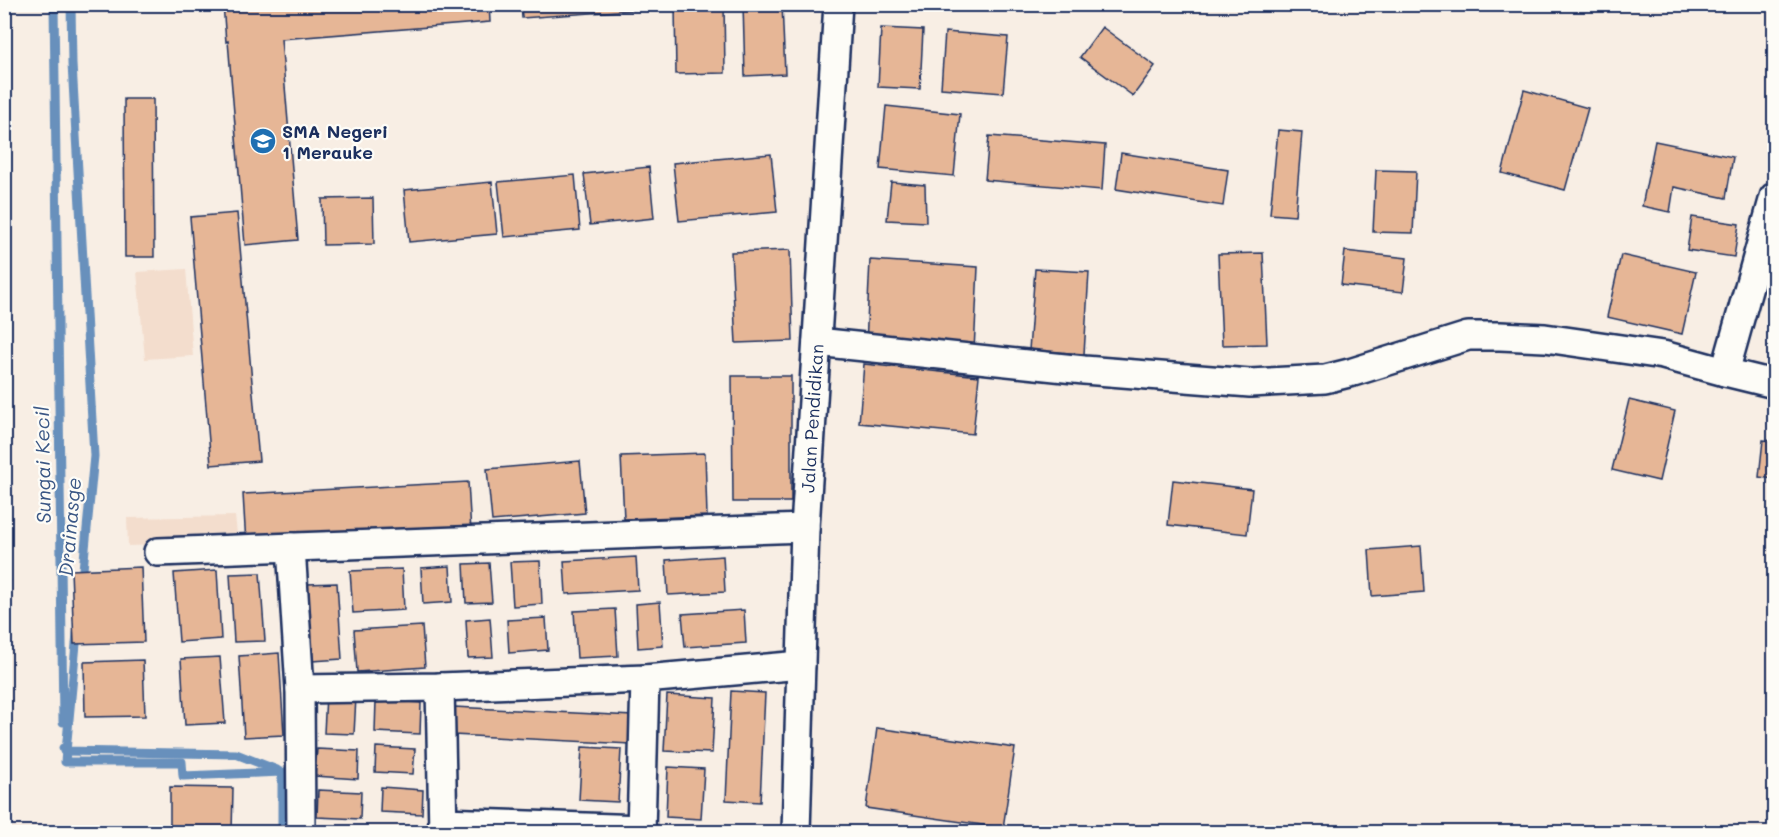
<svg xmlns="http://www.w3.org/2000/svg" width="1779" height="837" font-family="Mali,sans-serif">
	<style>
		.built { fill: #f3ddcd }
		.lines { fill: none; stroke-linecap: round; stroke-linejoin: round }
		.stream { stroke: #6890bc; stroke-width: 9 }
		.building { fill: #e6b696; stroke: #1b2f5e; stroke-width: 1.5 }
		.street-casing { stroke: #1b2f5e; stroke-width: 32 }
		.street { stroke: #fdfcf7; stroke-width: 27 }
		.labels { text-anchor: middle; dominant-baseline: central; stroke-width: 4.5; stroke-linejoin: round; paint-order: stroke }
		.poi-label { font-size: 18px; font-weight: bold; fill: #1b2f5e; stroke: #fdfcf7; text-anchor: start }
		.street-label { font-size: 18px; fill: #1b2f5e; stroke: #fdfcf7 }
		.water-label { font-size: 20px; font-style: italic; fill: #3b5785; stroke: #fdfcf7 }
	</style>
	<rect width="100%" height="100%" fill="#f8eee4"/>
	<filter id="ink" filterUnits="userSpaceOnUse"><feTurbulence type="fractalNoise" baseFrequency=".0167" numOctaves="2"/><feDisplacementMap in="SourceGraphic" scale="12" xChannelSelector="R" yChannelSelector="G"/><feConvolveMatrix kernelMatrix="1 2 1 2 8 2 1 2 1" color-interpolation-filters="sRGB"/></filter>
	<g filter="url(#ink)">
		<g class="built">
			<path d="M186,269L193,356L145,359L137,272Z"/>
			<path d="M235,516L238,542L128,546L127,518Z"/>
		</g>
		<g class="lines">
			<g class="stream">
				<path d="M54,4L63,722"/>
				<path d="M71,4L72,64L94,456L82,580"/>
				<path d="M77,633L65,762H182L183,776L282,772V832"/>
				<path d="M63,748L64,751L236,754L277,770"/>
			</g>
		</g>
		<g class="building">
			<path d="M223,4H489L490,22L281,39L298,240L245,245L228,41L226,42Z"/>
			<path d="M521,4H645L646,9L522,18Z"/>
			<path d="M675,4H724L725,73L676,74Z"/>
			<path d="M743,4H782L785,74L745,76Z"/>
			<path d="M1102,27L1155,66L1133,96L1080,57Z"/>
			<path d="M881,28L923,30L920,89L878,87Z"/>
			<path d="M945,32L1008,37L1003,93L941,88Z"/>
			<path d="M1524,90L1588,108L1565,190L1502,173Z"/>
			<path d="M124,99H153L154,257H125Z"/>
			<path d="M886,106L960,114L954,176L880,169Z"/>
			<path d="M1278,130L1302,132L1295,216L1270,214Z"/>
			<path d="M989,136L1105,145L1102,190L985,180Z"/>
			<path d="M1655,141L1733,157L1726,198L1674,187L1670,212L1642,206Z"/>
			<path d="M1121,153L1228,170L1223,206L1116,189Z"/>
			<path d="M771,154L777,212L679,221L673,163Z"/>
			<path d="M649,167L654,218L590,225L584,174Z"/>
			<path d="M1376,170L1416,171L1413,233L1373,232Z"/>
			<path d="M575,175L580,230L504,237L498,182Z"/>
			<path d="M492,182L497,234L409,242L404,190Z"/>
			<path d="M891,182L925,185L926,222L887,220Z"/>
			<path d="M373,198L374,244L323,245L322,199Z"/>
			<path d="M237,213L259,461L211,465L190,217Z"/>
			<path d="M1692,217L1739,224L1734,257L1687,250Z"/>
			<path d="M790,250L793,341L736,343L731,252Z"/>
			<path d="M1345,251L1407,258L1403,292L1341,285Z"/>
			<path d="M1263,253L1267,344L1222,345L1218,254Z"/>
			<path d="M1621,255L1696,272L1682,334L1607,317Z"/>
			<path d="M870,260L978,267L974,351L866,345Z"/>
			<path d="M1035,269L1089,272L1084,354L1029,350Z"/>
			<path d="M864,364L979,376L973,434L859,423Z"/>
			<path d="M732,376H791V502H733Z"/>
			<path d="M1629,400L1675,411L1659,481L1612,470Z"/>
			<path d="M1763,440L1774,441V479L1759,477Z"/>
			<path d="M705,453L707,516L624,519L621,456Z"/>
			<path d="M580,461L585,513L492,521L487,469Z"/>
			<path d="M1173,480L1252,489L1247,534L1168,525Z"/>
			<path d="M468,482L471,532L246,544L243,494Z"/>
			<path d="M4,504L9,587H4Z"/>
			<path d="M1421,546L1424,592L1372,596L1369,550Z"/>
			<path d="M723,556L725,592L668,595L666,560Z"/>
			<path d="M636,557L638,590L566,594L564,561Z"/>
			<path d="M540,561L542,604L513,606L510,562Z"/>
			<path d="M489,563L492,602L466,603L464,564Z"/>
			<path d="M450,566L452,602L423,604L421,568Z"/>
			<path d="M141,567L144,642L74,644L71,570Z"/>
			<path d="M402,569L404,610L353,613L350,571Z"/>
			<path d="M217,570L221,639L179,642L174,573Z"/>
			<path d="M260,573L265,641L234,642L230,574Z"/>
			<path d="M337,583L342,659L312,661L307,584Z"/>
			<path d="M660,602L663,646L638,648L636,604Z"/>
			<path d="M615,609L618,656L577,658L574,611Z"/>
			<path d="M744,610L746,643L685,647L682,614Z"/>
			<path d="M490,618L493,657L468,658L466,620Z"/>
			<path d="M546,618L548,650L509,653L507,620Z"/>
			<path d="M422,626L425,667L357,672L354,630Z"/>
			<path d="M279,653L284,735L244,737L239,656Z"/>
			<path d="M220,657L225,723L185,725L181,659Z"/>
			<path d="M143,660L145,716L85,717L84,662Z"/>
			<path d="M731,691L765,693L760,802L726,800Z"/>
			<path d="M326,695L356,697L354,734L324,733Z"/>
			<path d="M667,695L715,698L712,753L664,751Z"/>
			<path d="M376,700L421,703L420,734L375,732Z"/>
			<path d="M454,707L633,716L631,744L453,735Z"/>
			<path d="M877,728L1015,748L1003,828L866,808Z"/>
			<path d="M376,747L415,749L413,774L375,772Z"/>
			<path d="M582,747L621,749L618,802L579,800Z"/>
			<path d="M317,749L359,751L358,779L315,776Z"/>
			<path d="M668,767L704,769L701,819L666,817Z"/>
			<path d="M170,787L233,788L232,832H170Z"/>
			<path d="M381,787L423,790L422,814L380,812Z"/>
			<path d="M318,790L361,792L360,819L317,817Z"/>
			<path d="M317,828L366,831V832H317Z"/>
			<path d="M380,830L424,832H380Z"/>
		</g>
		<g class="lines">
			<defs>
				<g id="street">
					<path d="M817,342L1084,370L1250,383L1325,379L1353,372L1468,336H1500L1545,338L1663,355L1725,372L1774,384"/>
					<path d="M1725,372L1774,197"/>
					<path d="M291,547L300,689L301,832"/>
					<path d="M158,552L805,528"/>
					<path d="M440,687L443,832"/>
					<path d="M300,689L440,687L645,679L801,665"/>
					<path d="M443,822L642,829"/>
					<path d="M641,832L645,679"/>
					<path id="s1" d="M796,832L805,528L838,4"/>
				</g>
			</defs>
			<use href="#street" class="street-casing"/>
			<use href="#street" class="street"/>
		</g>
	</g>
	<defs>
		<symbol id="university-disc" viewBox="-11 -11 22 22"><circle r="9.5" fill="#1f6fb2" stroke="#fdfcf7"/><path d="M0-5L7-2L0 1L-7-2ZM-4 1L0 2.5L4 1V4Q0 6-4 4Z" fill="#fff"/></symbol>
	</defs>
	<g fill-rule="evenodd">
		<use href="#university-disc" x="248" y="126" width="30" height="30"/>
	</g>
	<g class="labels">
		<g class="poi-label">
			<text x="282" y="131">SMA Negeri<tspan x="282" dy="21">1 Merauke</tspan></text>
		</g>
		<g class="street-label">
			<text stroke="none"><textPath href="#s1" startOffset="414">Jalan Pendidikan</textPath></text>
		</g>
		<g class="water-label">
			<text transform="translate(42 465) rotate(-91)">Sungai Kecil</text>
			<text transform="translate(69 527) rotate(-85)">Drainasge</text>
		</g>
	</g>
	<rect width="1779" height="837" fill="none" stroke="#fdfcf7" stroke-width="24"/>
	<rect x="12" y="12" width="1755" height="813" fill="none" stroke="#1b2f5e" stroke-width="2" filter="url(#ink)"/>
</svg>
